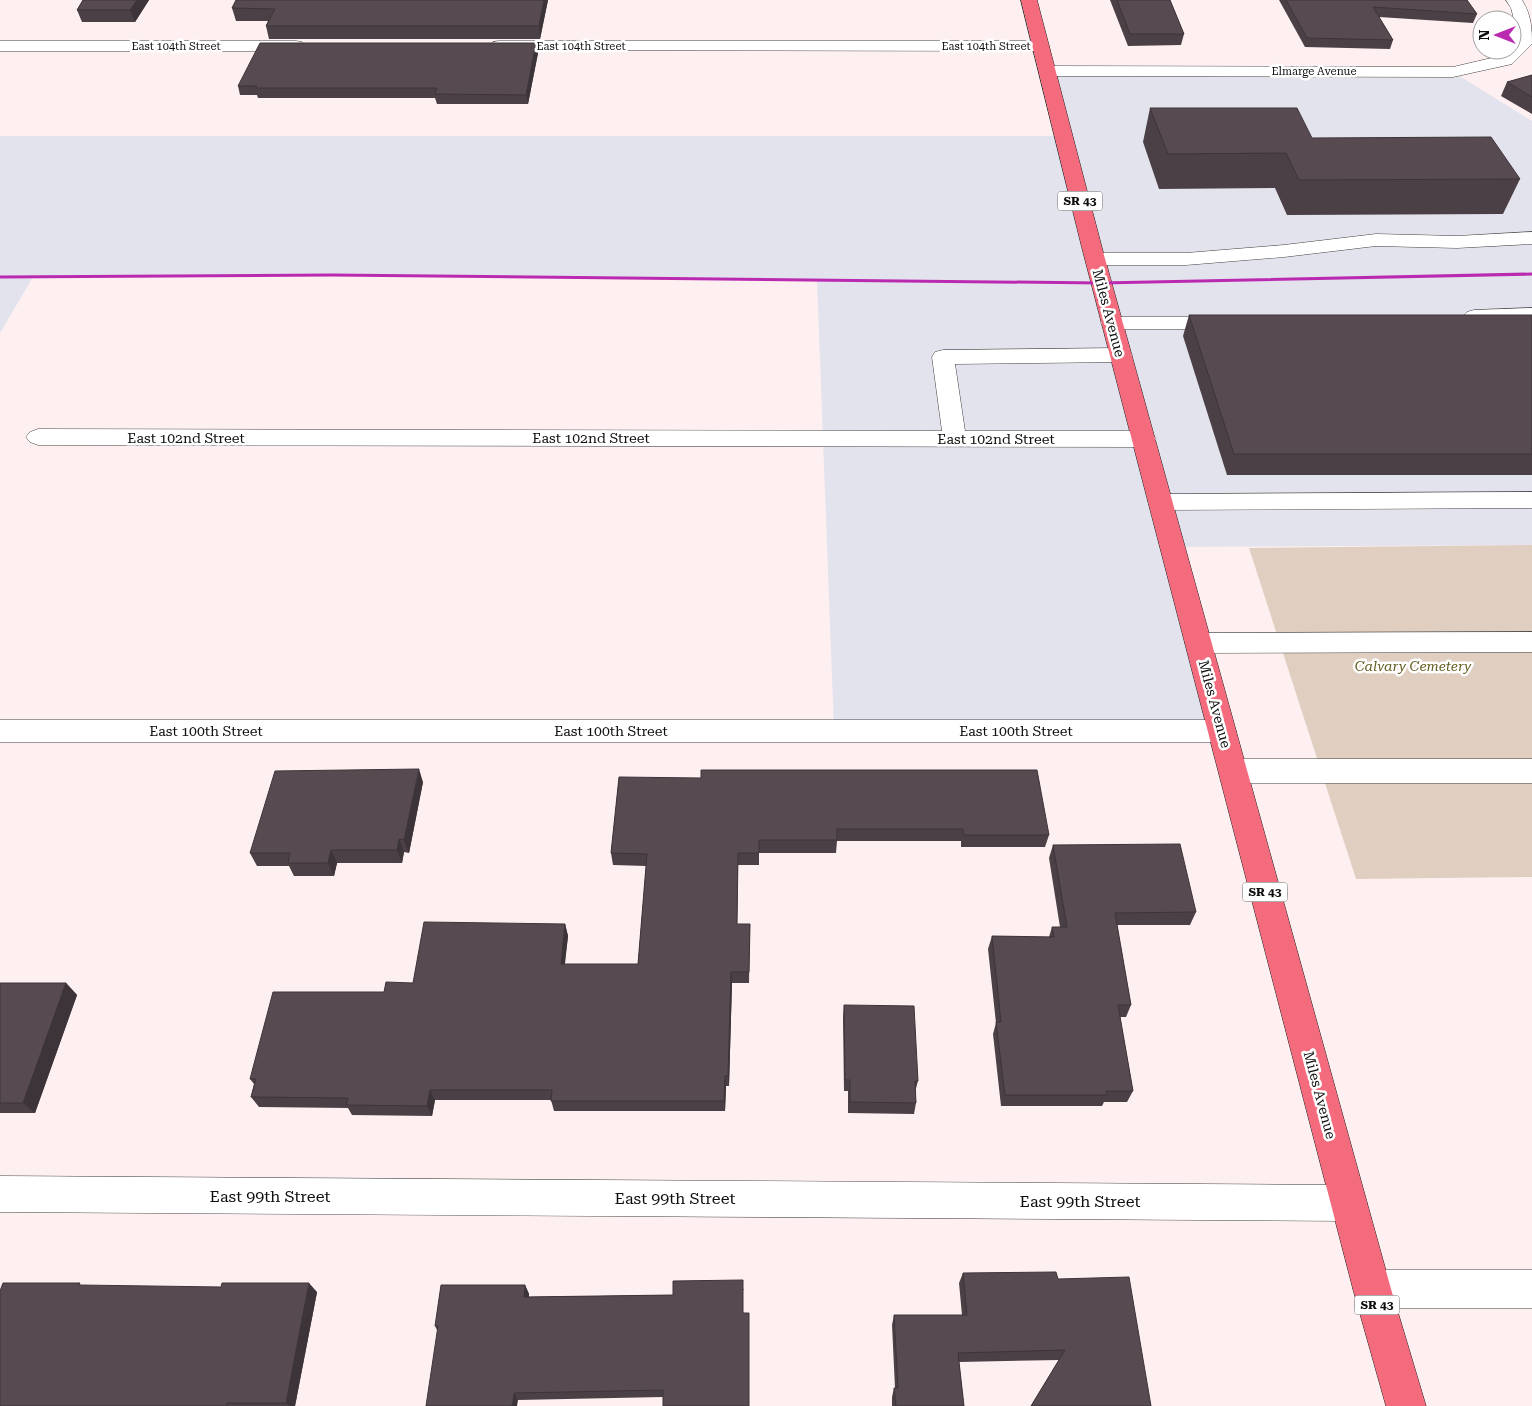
<svg xmlns="http://www.w3.org/2000/svg" width="1532" height="1406" font-family="'Roboto Serif',serif">
	<style>
		.industrial { fill: #e3e3ed }
		.cemetery { fill: #e0cfc1 }
		.lines { fill: none; stroke-linecap: round; stroke-linejoin: round }
		.minor-casing { stroke: #414141; stroke-width: 1 }
		.major-casing { stroke: #1f1f1f; stroke-width: 1 }
		.minor { fill: #fff; fill-rule: evenodd }
		.major { fill: #f46b7d; fill-rule: evenodd }
		.rail { stroke: #ba2ab1; stroke-width: 3 }
		.wall { fill: #4b4046 }
		.shaded-wall { fill: #3d3439 }
		.building { fill: #574b51; stroke: #3d3439 }
		.labels { text-anchor: middle; dominant-baseline: central; stroke-width: 5; stroke-linejoin: round; paint-order: stroke }
		.far-street-label { font-size: 11px; fill: #0e0e0e; stroke: #fff }
		.shield { fill: #fff; stroke: #565656; stroke-width: 1 }
		.shield-label { font-size: 12px; font-weight: bold; fill: #0e0e0e }
		.street-label { font-size: 14px; fill: #0e0e0e; stroke: #fff }
		.park-label { font-size: 14px; font-style: italic; fill: #645e20; stroke: #fff }
		.near-street-label { font-size: 16px; fill: #0e0e0e; stroke: #fff }
	</style>
	<rect width="100%" height="100%" fill="#fef0f1"/>
	<path class="industrial" d="M1048,71L1453,72L1532,121V545L1173,547L1222,731H834L817,280L332,275L33,277L0,333V136H1064Z"/>
	<path class="cemetery" d="M1532,545V877L1356,879L1249,548Z"/>
	<g class="lines">
		<defs>
			<g id="minor">
				<path d="M1506,0H1522C1531,14 1532,28 1532,44L1512,64L1453,77L1048,76L1042,75L1039,71L1042,67L1048,66L1453,67L1500,56L1507,50H1512V45L1519,38L1511,8Z"/>
				<path d="M0,41H296L302,42L304,46L302,50L296,51H0Z"/>
				<path d="M499,41H1041L1047,42L1049,46L1047,50L1041,51L493,50L491,46L493,42Z"/>
				<path d="M1532,232V244L1457,248L1376,246L1284,257L1186,265H1095L1088,263L1085,259L1088,255L1095,253H1186L1284,245L1376,234L1457,236Z"/>
				<path d="M1532,308V320L1474,322L1467,320L1463,316L1467,312L1474,310Z"/>
				<path d="M1112,317H1223L1231,318L1234,323L1231,328L1223,329H1112L1104,328L1101,323L1104,318Z"/>
				<path d="M1121,348L1129,350L1132,355L1129,360L1121,362L955,364L965,431H1144L1152,434L1156,439L1152,444L1144,447L38,445L30,442L26,437L30,432L38,429L942,431L932,357L935,352L943,350Z"/>
				<path d="M1532,492V508L1160,510L1151,508L1148,502L1151,496L1160,494Z"/>
				<path d="M1532,632V652L1198,653L1189,650L1185,643L1189,636L1198,633Z"/>
				<path d="M0,720H1222L1232,723L1236,731L1232,739L1222,742H0Z"/>
				<path d="M1233,759H1532V783H1233L1223,779L1219,771L1223,763Z"/>
				<path d="M0,1176L1349,1185L1362,1190L1367,1203L1362,1216L1349,1221L0,1212Z"/>
				<path d="M1372,1270H1532V1308H1372L1359,1302L1353,1289L1359,1276Z"/>
			</g>
			<path id="major" d="M1021,0H1037L1102,248L1391,1289L1426,1406H1386L1353,1289L1082,248Z"/>
		</defs>
		<use href="#minor" class="minor-casing"/>
		<use href="#major" class="major-casing"/>
		<use href="#minor" class="minor"/>
		<use href="#major" class="major"/>
		<path class="rail" d="M0,277L332,275L1101,283L1532,274"/>
	</g>
	<g class="wall">
		<path d="M83,0H149L135,22H82L77,10Z"/>
		<path d="M236,0H548L540,39H269L266,26L268,21H236L232,8Z"/>
		<path d="M1110,0H1170L1184,34L1181,45L1128,46Z"/>
		<path d="M1279,0H1467L1477,14L1473,23L1379,17L1393,40L1390,49L1305,47Z"/>
		<path d="M536,43L538,53L528,104H437L435,98H258L257,95H240L238,86Z"/>
		<path d="M1532,75V114L1501,96L1507,82Z"/>
		<path d="M1150,108L1312,138L1520,179L1503,214L1287,215L1275,188L1159,189L1143,142Z"/>
		<path d="M1189,315H1532V475H1227L1183,336Z"/>
		<path d="M619,777L1049,835L1045,847H961V841H837L836,853H759V865H738L737,924H750L749,983H732L729,1086H726L725,1111H554L551,1100H435L432,1116L352,1115L348,1108L259,1107L251,1097L254,1084L250,1079L384,992L413,983L565,924L568,936L565,964H638L646,866L613,865L611,853Z"/>
		<path d="M423,782L409,853L404,852L402,863H337L334,876H294L289,866H257L250,853Z"/>
		<path d="M1053,845L1196,912L1190,925H1117L1131,1005L1126,1017H1120L1133,1091L1127,1102H1104L1102,1106H1001L993,1034L996,1023L988,949L992,936L1049,937L1052,927H1060L1049,858Z"/>
		<path d="M0,983H66L77,995L35,1113H0Z"/>
		<path d="M844,1005L918,1081L915,1092L916,1103L914,1114L848,1113V1091H844L843,1017Z"/>
		<path d="M963,1273L1058,1279L1151,1406H1031L1059,1360L959,1362L964,1406H892V1397L894,1388H895L892,1325L894,1315H962L959,1283Z"/>
		<path d="M525,1285L529,1294V1297L673,1295L744,1289L663,1397L518,1400L437,1330L435,1326Z"/>
		<path d="M84,1286L317,1292L295,1406H0Z"/>
	</g>
	<g class="shaded-wall">
		<path d="M137,0H149L135,22L130,10Z"/>
		<path d="M544,0H548L540,39L539,26Z"/>
		<path d="M536,43L538,53L528,104L526,95Z"/>
		<path d="M419,769L423,782L409,853L404,840Z"/>
		<path d="M399,839L404,852L402,863L397,850Z"/>
		<path d="M331,850L337,863L334,876L328,863Z"/>
		<path d="M565,924L568,936L563,975L561,964Z"/>
		<path d="M731,972L732,983L729,1086L728,1076Z"/>
		<path d="M66,983L77,995L35,1113L23,1103Z"/>
		<path d="M725,1076L726,1086L725,1111L724,1101Z"/>
		<path d="M430,1090L435,1100L432,1116L427,1106Z"/>
		<path d="M309,1283L317,1292L295,1406H290L286,1403Z"/>
		<path d="M525,1285L529,1294L528,1305L524,1297Z"/>
		<path d="M514,1393L518,1400L517,1406H512Z"/>
	</g>
	<g class="building">
		<path d="M83,0H137L130,10H77Z"/>
		<path d="M236,0H544L539,26H266L275,9L232,8Z"/>
		<path d="M1117,0H1170L1184,34H1130Z"/>
		<path d="M1286,0H1467L1477,14L1373,7L1393,40L1307,38Z"/>
		<path d="M260,43H536L526,95L435,94L437,88H255L257,86H238Z"/>
		<path d="M1532,75V97L1507,82Z"/>
		<path d="M1150,108H1297L1312,138L1491,137L1520,179L1299,180L1286,153L1168,154Z"/>
		<path d="M1189,315H1532V454H1234Z"/>
		<path d="M419,769L404,840L399,839L397,850H331L328,863H288L290,853H250L275,771Z"/>
		<path d="M701,770H1037L1049,835H964L963,829H837V840H759V853H738L737,924H750L749,972H731L728,1076H725L724,1101H551L552,1090H430L427,1106L346,1105L348,1098L251,1097L256,1079H250L273,992H384L386,982L413,983L424,922L565,924L561,964H638L647,854L611,853L619,777L701,778Z"/>
		<path d="M1180,844L1196,912L1115,913L1131,1005H1118L1133,1091H1106L1107,1095H1005L996,1022H1001L992,936L1054,937L1052,927H1067L1053,845Z"/>
		<path d="M0,983H66L23,1103H0Z"/>
		<path d="M844,1005L914,1006L918,1081H915L916,1103L850,1102V1080H845Z"/>
		<path d="M1056,1272L1058,1279L1129,1277L1151,1406H1031L1065,1350L958,1353L964,1406H896L894,1388H898L894,1315H967L963,1273Z"/>
		<path d="M743,1280V1313H749V1406H663V1390L514,1393L512,1406H426L438,1326H435L441,1285H525L524,1297L673,1295V1281Z"/>
		<path d="M3,1283H80L79,1285L221,1287L222,1283H309L286,1403H227L226,1406H0V1291Z"/>
	</g>
	<g class="labels">
		<g class="far-street-label">
			<text x="176" y="46">East 104th Street</text>
			<text x="581" y="46">East 104th Street</text>
			<text x="986" y="46">East 104th Street</text>
			<text x="1314" y="71">Elmarge Avenue</text>
		</g>
		<g class="shield">
			<rect x="1057.5" y="191.5" width="45" height="19" rx="4"/>
			<rect x="1242.5" y="882.5" width="45" height="19" rx="4"/>
			<rect x="1354.5" y="1295.5" width="45" height="19" rx="4"/>
		</g>
		<g class="shield-label">
			<text x="1080" y="201">SR 43</text>
			<text x="1265" y="892">SR 43</text>
			<text x="1377" y="1305">SR 43</text>
		</g>
		<g class="street-label">
			<text transform="translate(1109 313) rotate(75)">Miles Avenue</text>
			<text x="186" y="438">East 102nd Street</text>
			<text x="591" y="438">East 102nd Street</text>
			<text x="996" y="439">East 102nd Street</text>
			<text transform="translate(1215 704) rotate(75)">Miles Avenue</text>
			<text x="206" y="731">East 100th Street</text>
			<text x="611" y="731">East 100th Street</text>
			<text x="1016" y="731">East 100th Street</text>
			<text transform="translate(1320 1095) rotate(75)">Miles Avenue</text>
		</g>
		<g class="park-label">
			<text x="1413" y="666">Calvary Cemetery</text>
		</g>
		<g class="near-street-label">
			<text x="270" y="1196">East 99th Street</text>
			<text x="675" y="1198">East 99th Street</text>
			<text x="1080" y="1201">East 99th Street</text>
		</g>
	</g>
	<g transform="translate(1497 35) rotate(270)"><circle r="24" fill="#ffffff" stroke="#9f9f9f"/>
	<path d="M0-4L9 19L0 12L-9 19Z" fill="#ba2ab1"/>
	<text y="-8" font-size="14" font-weight="bold" text-anchor="middle" fill="#0e0e0e">N</text>
	</g>
</svg>
